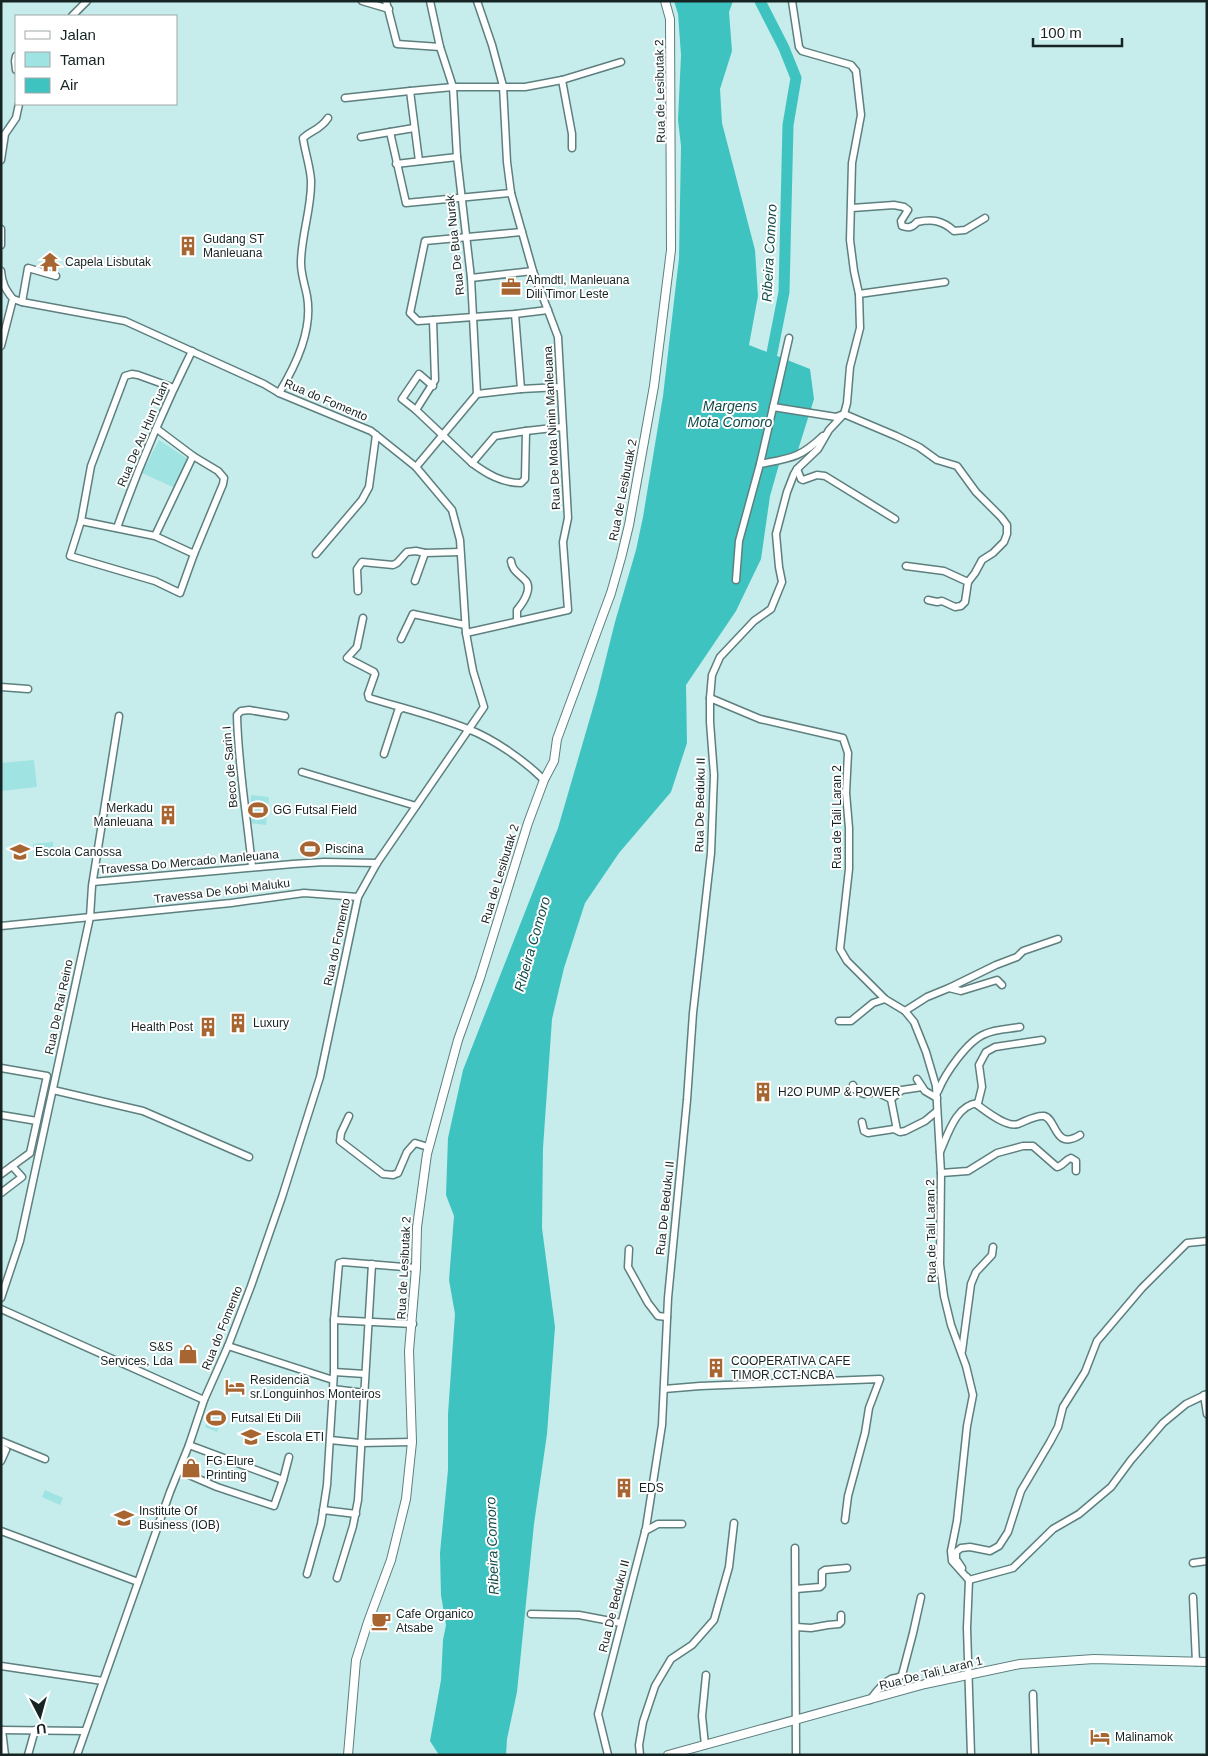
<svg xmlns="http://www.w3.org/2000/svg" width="1208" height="1756" font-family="Arial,sans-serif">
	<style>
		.green { fill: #9fe3e2 }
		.water { fill: #3fc3c1 }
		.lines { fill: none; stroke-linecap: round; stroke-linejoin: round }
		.river { stroke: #3fc3c1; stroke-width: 11 }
		.minor-casing { stroke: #5d7f7e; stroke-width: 9 }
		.major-casing { stroke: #5d7f7e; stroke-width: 10 }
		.minor { stroke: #fff; stroke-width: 6 }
		.major { stroke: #fff; stroke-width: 8 }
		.labels { text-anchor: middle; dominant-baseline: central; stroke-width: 4; stroke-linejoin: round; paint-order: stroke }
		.street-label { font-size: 12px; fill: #162424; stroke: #fff }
		.poi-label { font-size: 12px; fill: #162424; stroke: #fff; text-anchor: start }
		.water-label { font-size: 14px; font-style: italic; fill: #124b4a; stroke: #fff }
	</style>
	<rect width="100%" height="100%" fill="#c6eceb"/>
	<g class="green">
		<path d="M159,440L188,459L175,488L142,473Z"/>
		<path d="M34,760L37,787L1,791V763Z"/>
		<path d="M251,795L269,797L266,825L249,823Z"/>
		<path d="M53,842L54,855L34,857L33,844Z"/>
		<path d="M212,1411L224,1416L221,1424H218L220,1425L217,1432L205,1427Z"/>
		<path d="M45,1490L63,1498L60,1505L42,1497Z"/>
	</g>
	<path class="water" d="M674,1H733L729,12L732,51L720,89L722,123L755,250L758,296L749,345L810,369L814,399L798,450L780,461L770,496L761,559L736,611L686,685L687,743L671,792L619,853L585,903L564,968L552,1019L543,1148L542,1228L555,1327L547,1434L534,1524L517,1692L507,1739L506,1755H439L430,1741L441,1680L443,1640L446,1625L441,1595L440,1553L448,1470V1414L455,1314L449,1280L454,1216L446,1195L448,1138L463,1070L558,828L597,694L615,622L636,550L643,517L663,396L679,258L681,146L678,120L681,55L678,14Z"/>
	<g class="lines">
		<path class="river" d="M760,1L784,48L796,78L788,125L784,292L771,358L767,369"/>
		<defs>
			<g id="minor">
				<path d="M362,1L389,9"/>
				<path d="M386,1L397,44L440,47"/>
				<path d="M72,16L87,1"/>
				<path d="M16,56L15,61L16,70"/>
				<path d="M562,80L572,134V148"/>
				<path d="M345,98L410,91"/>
				<path d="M414,128L390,132L406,203L511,193"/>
				<path d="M361,137L390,132"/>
				<path d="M1,160L5,134L16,118L19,104"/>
				<path d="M419,161L410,91L453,87H525L562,80L621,62"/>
				<path d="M396,164L457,157"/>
				<path d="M852,208L894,205L904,207L908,210L901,221L902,226C908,228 912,228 917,222C932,219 942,220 954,231L965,230L985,218"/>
				<path d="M1,229V245"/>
				<path d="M1,271C2,283 5,289 13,299"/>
				<path d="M471,278L533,271"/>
				<path d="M859,294L945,282"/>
				<path d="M13,299L22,302L125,321L264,384L279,393L371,431L416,467L452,510L460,540L466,633L473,671L484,707L377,863L358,897L320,1077L282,1197L251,1286L228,1346L204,1400L189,1445L170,1492L77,1755"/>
				<path d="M22,302L28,268L56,276"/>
				<path d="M548,310L515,314L433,320L435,380L416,410L472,463L495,436L526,431L562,427"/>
				<path d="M515,314L521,389"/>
				<path d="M433,320L418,321L410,313L425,241L522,232"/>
				<path d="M1,346L13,299"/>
				<path d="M279,393C296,365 313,330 307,296C305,285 301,275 301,263C301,235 312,208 311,180C310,166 305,152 303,138C312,130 320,130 328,118"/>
				<path d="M477,394L521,389L560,387"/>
				<path d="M773,407L836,417L844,414L896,436L919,447L937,460L957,466L976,492L1001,517L1007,525V534L1004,542L993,553L982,560L975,573L968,582L944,571L906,566"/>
				<path d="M416,410L402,399L419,374L433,386"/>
				<path d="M157,429L193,456L218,471L224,478L223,484L194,554L155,536L81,521L91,466L125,376L132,374L138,375L174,388"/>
				<path d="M472,463C487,474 502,483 521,483L525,479L526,431"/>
				<path d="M760,464C791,458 800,458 823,436"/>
				<path d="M416,467L477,394L471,278L457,157L453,87L440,47L430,1"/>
				<path d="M797,469L801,479L803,480L817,475L825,476L895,519"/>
				<path d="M81,521L70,556L155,581L180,593L194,554"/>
				<path d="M117,528C138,468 164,408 192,351"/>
				<path d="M155,536L193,456"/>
				<path d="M316,554L362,500L369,487L376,435"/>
				<path d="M511,561C512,570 518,573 524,579C534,587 523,603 517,610V621"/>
				<path d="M736,580L739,541L760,464L789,338"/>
				<path d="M415,581L425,553L460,552"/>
				<path d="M358,591L357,569L362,562L393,565L397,563L407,552L416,551L425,553"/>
				<path d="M928,600L937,602L942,601L955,607L961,606L965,602L968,582"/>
				<path d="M363,618L357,647L347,658L374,672L375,674L368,694L369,698C402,708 436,716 468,729C494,739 525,761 544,780"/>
				<path d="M466,633L568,610L563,542L568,518L558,337L533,271L511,193L507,162L503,86L492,45L477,1"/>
				<path d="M401,639L413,614L465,625"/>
				<path d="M1,687L28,689"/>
				<path d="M710,698L760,719L843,738L848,753L846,793L849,828V869L840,949L847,961L885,999L905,1011L914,1022L926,1052L936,1086L941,1173L940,1264L944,1296L951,1325L966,1366L973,1395L967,1426L957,1521L951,1551L952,1561L969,1580L1013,1568L1053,1529L1079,1514L1111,1487L1131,1460L1163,1423L1186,1404L1207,1394"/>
				<path d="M384,754L398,711L402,708"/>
				<path d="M302,772L416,806"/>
				<path d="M252,867C247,816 238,766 237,715L241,711L249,710L285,716"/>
				<path d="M93,882L293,864L324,862L377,863"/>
				<path d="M1,926L231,903L304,893L358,897"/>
				<path d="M949,988L961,991L997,980L1002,985"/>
				<path d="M905,1011L927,997L949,988L996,965L1017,957L1023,951L1058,939"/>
				<path d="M839,1021H851L873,1003L885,999"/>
				<path d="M1,1068L47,1076L30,1153L1,1174"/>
				<path d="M917,1079L925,1091L937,1098"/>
				<path d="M853,1085L854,1089L864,1094L877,1092L891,1099"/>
				<path d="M53,1090L143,1111L249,1157"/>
				<path d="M938,1091C945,1074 967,1041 985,1034C995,1029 1009,1029 1020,1027"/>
				<path d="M978,1103L982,1087L979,1065L986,1052L995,1047L1042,1040"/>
				<path d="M1,1115L37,1121"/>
				<path d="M349,1116L341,1133L340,1141L383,1174L393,1175L398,1173L407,1152L415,1143L428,1147"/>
				<path d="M862,1122L864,1131L868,1133L894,1129L900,1132L905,1131L925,1121L937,1111"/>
				<path d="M897,1130L891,1099L902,1090L922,1087"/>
				<path d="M940,1152C948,1134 956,1105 978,1103L976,1104C985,1110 1006,1128 1018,1124C1026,1121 1035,1115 1044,1116C1057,1119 1054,1151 1080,1135"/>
				<path d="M941,1173L968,1171L997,1153L1023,1146H1033L1057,1167C1063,1166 1065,1160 1071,1158L1076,1161V1171"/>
				<path d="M1,1193L22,1177L12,1166"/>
				<path d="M629,1249L628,1267L648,1303L658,1316L667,1317"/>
				<path d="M1,1298L20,1241L90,917L92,886L119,716"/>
				<path d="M1,1309L204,1400"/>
				<path d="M334,1320L413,1324"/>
				<path d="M228,1346L333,1380"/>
				<path d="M962,1351L971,1284L976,1272L992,1255L993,1247"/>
				<path d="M334,1372L365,1374"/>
				<path d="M333,1389L365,1393"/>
				<path d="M664,1389L700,1386L880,1379L869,1408L865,1433L848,1496L845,1520"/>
				<path d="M1204,1395L1207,1414"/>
				<path d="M330,1440L360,1443L412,1442"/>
				<path d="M1,1441L45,1459"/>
				<path d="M1,1447L6,1450L1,1461"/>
				<path d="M180,1471L217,1487L274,1506L283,1480L189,1445"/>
				<path d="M283,1480L289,1457"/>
				<path d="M323,1510L356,1514"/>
				<path d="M1,1531L138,1582"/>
				<path d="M645,1531L658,1524H682"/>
				<path d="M795,1548L796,1755"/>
				<path d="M1193,1563L1207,1561"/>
				<path d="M962,1568L956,1559V1552L961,1548L970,1547L990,1551L999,1546L1008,1532L1021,1491L1050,1442L1058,1427L1063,1407L1085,1372L1097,1341L1142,1288L1187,1243L1207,1241"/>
				<path d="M307,1574L321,1524L327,1485L334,1372V1320L339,1263L343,1262L416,1268"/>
				<path d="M967,1577L969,1580L967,1628L971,1755"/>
				<path d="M337,1578L353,1526L358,1500L372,1264"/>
				<path d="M796,1589L820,1587L822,1585V1572L825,1570L847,1568"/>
				<path d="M1193,1597L1196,1662"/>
				<path d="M531,1614L579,1615L621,1623"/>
				<path d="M796,1627L811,1628L828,1625L839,1624L841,1622V1615"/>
				<path d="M1,1666L103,1681"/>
				<path d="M1033,1694L1035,1755"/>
				<path d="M870,1700C875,1693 882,1683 891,1679C895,1677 898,1679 902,1675L913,1633L921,1597"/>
				<path d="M1,1730L85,1731"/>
				<path d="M2,1730L5,1755"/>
				<path d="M705,1745L702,1716L706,1675"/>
				<path d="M28,1755L35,1730"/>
				<path d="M608,1755L598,1714L646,1528L662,1425L668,1298L687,1100L693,1013L711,853L714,775L710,722V698L712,675L720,657L754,621L771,609L782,582L779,567L776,534L787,492L794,474L797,469L818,449L829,430L844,414L847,403L850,367L860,328L859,294L854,271L850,240L852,163L861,115L856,71L851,65L802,51L799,47L792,1"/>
				<path d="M640,1755L639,1745L643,1722L655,1686L671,1659L692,1645L714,1620L729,1567L734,1523"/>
			</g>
			<g id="major">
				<path d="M348,1755L356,1660L368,1622L391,1560L406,1499L412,1442L409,1351L416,1268L417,1227L427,1154L458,1040L480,978L528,823L544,780L554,761L557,739L611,593L621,558L629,525L654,386L671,250L670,19L665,1"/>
				<path d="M668,1755L925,1684L1020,1664L1094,1659L1207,1662"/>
			</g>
		</defs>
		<use href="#minor" class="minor-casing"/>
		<use href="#major" class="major-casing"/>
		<use href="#minor" class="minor"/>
		<use href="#major" class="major"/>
	</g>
	<defs>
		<symbol id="building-bare" viewBox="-9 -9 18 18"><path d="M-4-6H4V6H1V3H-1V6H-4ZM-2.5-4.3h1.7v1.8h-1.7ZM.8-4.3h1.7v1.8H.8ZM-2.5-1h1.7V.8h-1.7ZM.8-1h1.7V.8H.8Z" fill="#a76531" stroke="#fff" stroke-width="2.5" paint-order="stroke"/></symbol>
		<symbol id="temple-bare" viewBox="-9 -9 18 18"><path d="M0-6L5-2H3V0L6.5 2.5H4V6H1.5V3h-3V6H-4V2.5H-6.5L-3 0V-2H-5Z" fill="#a76531" stroke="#fff" stroke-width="2.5" paint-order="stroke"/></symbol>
		<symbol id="office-bare" viewBox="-9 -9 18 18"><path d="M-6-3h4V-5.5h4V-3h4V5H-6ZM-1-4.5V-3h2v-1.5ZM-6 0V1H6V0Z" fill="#a76531" stroke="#fff" stroke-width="2.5" paint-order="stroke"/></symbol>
		<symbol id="stadium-bare" viewBox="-9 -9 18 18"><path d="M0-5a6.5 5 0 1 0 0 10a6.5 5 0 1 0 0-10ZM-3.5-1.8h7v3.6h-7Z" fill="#a76531" stroke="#fff" stroke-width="2.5" paint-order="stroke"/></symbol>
		<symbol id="school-bare" viewBox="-9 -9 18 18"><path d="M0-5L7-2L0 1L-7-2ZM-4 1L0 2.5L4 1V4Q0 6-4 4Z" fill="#a76531" stroke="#fff" stroke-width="2.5" paint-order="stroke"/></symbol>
		<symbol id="shop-bare" viewBox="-9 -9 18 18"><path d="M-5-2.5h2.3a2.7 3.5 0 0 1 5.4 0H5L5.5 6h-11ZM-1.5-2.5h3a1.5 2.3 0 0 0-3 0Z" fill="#a76531" stroke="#fff" stroke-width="2.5" paint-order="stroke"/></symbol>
		<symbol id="hotel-bare" viewBox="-9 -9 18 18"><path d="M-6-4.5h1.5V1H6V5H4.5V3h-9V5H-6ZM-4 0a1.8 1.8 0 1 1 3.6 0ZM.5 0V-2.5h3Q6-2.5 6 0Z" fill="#a76531" stroke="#fff" stroke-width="2.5" paint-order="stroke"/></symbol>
		<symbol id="university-bare" viewBox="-9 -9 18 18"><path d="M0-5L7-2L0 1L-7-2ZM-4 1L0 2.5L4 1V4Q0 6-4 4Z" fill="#a76531" stroke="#fff" stroke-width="2.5" paint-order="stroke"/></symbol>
		<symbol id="cafe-bare" viewBox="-9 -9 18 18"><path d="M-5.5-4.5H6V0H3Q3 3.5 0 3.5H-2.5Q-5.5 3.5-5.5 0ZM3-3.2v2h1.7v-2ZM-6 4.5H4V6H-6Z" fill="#a76531" stroke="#fff" stroke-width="2.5" paint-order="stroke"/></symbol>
	</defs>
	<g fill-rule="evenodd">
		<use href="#building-bare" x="174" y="232" width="28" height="28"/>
		<use href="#temple-bare" x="36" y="248" width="28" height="28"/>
		<use href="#office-bare" x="497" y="273" width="28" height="28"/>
		<use href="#stadium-bare" x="244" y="796" width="28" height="28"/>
		<use href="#building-bare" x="154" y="801" width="28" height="28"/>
		<use href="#stadium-bare" x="296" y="835" width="28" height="28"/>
		<use href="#school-bare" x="6" y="838" width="28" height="28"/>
		<use href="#building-bare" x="224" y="1009" width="28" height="28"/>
		<use href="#building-bare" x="194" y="1013" width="28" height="28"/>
		<use href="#building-bare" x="749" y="1078" width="28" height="28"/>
		<use href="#shop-bare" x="174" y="1340" width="28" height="28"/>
		<use href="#building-bare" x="702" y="1354" width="28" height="28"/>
		<use href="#hotel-bare" x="221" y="1373" width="28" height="28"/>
		<use href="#stadium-bare" x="202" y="1404" width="28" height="28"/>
		<use href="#school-bare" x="237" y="1423" width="28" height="28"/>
		<use href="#shop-bare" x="177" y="1454" width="28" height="28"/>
		<use href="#building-bare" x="610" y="1474" width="28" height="28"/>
		<use href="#university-bare" x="110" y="1504" width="28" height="28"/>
		<use href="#cafe-bare" x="367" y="1607" width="28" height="28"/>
		<use href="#hotel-bare" x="1086" y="1723" width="28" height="28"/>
	</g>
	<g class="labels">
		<g class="street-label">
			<text transform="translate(660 91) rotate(-91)">Rua de Lesibutak 2</text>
			<text transform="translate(455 245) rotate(-96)">Rua De Bua Nurak</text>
			<text transform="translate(326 400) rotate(23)">Rua do Fomento</text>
			<text transform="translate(552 428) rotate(-93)">Rua De Mota Ninin Manleuana</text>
			<text transform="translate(143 434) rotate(-67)">Rua De Au Hun Tuan</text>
			<text transform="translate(623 490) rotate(-79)">Rua de Lesibutak 2</text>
			<text transform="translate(230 767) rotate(-95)">Beco de Sarin I</text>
			<text transform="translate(700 805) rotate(-89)">Rua De Beduku II</text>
			<text transform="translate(837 817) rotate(-90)">Rua de Tali Laran 2</text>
			<text transform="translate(189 862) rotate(-5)">Travessa Do Mercado Manleuana</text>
			<text transform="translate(500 874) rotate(-73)">Rua de Lesibutak 2</text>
			<text transform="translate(222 891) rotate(-7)">Travessa De Kobi Maluku</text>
			<text transform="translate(337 942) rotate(-78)">Rua do Fomento</text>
			<text transform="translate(59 1007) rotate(-78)">Rua De Rai Reino</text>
			<text transform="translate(665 1208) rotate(-84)">Rua De Beduku II</text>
			<text transform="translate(931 1231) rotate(-91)">Rua de Tali Laran 2</text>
			<text transform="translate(404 1268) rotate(-87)">Rua de Lesibutak 2</text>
			<text transform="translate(222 1328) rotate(-68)">Rua do Fomento</text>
			<text transform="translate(614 1606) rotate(-76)">Rua De Beduku II</text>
			<text transform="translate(931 1673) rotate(-14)">Rua De Tali Laran 1</text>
		</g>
		<g class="poi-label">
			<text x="203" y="239">Gudang ST<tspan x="203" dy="14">Manleuana</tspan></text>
			<text x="65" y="262">Capela Lisbutak</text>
			<text x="526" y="280">Ahmdtl, Manleuana<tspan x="526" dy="14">Dili Timor Leste</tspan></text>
			<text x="153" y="808" text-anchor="end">Merkadu<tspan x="153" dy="14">Manleuana</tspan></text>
			<text x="273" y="810">GG Futsal Field</text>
			<text x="325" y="849">Piscina</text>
			<text x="35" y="852">Escola Canossa</text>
			<text x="253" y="1023">Luxury</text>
			<text x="193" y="1027" text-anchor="end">Health Post</text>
			<text x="778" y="1092">H2O PUMP &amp; POWER</text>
			<text x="173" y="1347" text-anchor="end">S&amp;S<tspan x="173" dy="14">Services, Lda</tspan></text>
			<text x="731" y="1361">COOPERATIVA CAFE<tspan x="731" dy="14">TIMOR CCT-NCBA</tspan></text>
			<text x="250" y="1380">Residencia<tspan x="250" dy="14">sr.Longuinhos Monteiros</tspan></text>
			<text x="231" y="1418">Futsal Eti Dili</text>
			<text x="266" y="1437">Escola ETI</text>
			<text x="206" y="1461">FG Elure<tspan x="206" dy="14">Printing</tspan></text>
			<text x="639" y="1488">EDS</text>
			<text x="139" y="1511">Institute Of<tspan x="139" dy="14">Business (IOB)</tspan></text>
			<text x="396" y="1614">Cafe Organico<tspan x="396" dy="14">Atsabe</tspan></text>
			<text x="1115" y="1737">Malinamok</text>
		</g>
		<g class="water-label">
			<text transform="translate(769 253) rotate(-87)">Ribeira Comoro</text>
			<text x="730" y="406">Margens<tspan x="730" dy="16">Mota Comoro</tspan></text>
			<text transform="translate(532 944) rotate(-74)">Ribeira Comoro</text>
			<text transform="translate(492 1546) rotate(-92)">Ribeira Comoro</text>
		</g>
	</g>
	<rect width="1208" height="1756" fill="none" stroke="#162424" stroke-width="5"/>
	<rect x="15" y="15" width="162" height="90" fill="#ffffff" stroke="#a2a7a7"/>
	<rect x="25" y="31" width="25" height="8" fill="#ffffff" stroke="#a2a7a7"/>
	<text x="60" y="40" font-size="15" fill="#162424">Jalan</text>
	<rect x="25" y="52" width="25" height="15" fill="#9fe3e2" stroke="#a2a7a7"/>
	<text x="60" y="65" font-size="15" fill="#162424">Taman</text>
	<rect x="25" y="78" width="25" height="15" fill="#3fc3c1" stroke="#a2a7a7"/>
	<text x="60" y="90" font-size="15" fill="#162424">Air</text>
	<g transform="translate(40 1716) rotate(174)" stroke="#ffffff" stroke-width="4" paint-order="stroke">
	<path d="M0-4L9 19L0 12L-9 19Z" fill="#162424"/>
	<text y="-8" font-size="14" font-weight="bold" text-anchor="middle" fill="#162424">U</text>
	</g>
	<path d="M1033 38v8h89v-8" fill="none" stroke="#162424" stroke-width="2.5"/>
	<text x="1040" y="38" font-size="15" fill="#162424" stroke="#ffffff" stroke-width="4" paint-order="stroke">100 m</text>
</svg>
